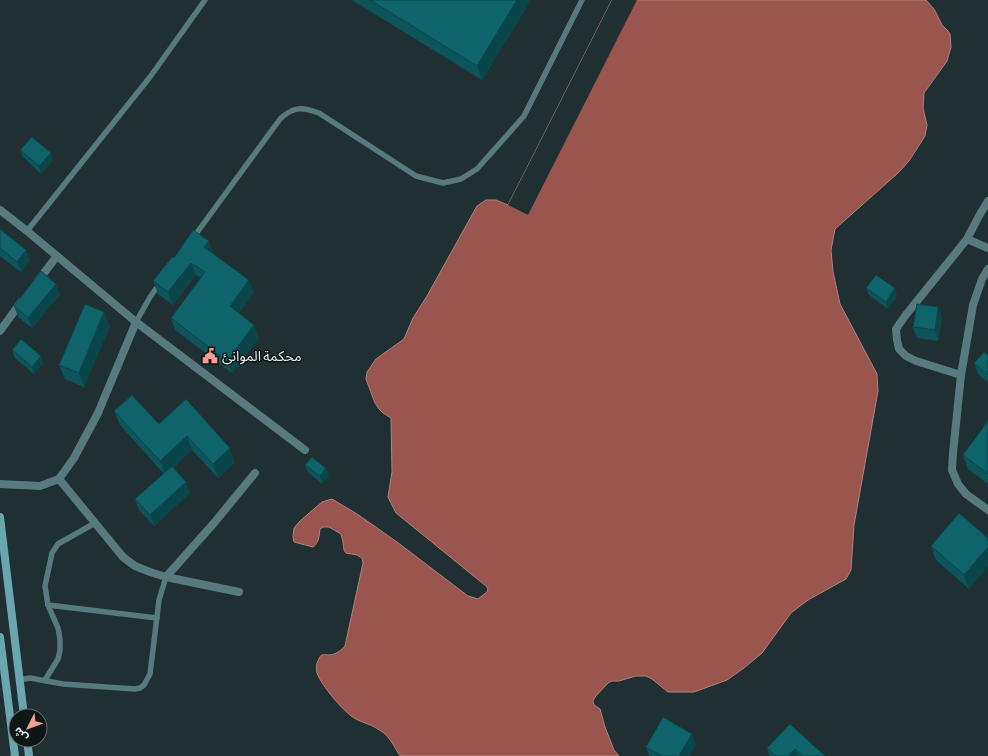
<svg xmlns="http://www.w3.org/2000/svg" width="988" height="756" font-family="'Sofia Sans Condensed','Noto Sans Arabic',sans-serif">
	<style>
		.water { fill: #9a554f; stroke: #b0837f }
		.pier { fill: #202f31 }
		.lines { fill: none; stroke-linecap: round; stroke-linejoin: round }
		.lane { stroke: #567a7e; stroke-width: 5.5 }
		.street { stroke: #567a7e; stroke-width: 8 }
		.secondary { stroke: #6aa6ad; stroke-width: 8 }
		.wall { fill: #0d555b }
		.shaded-wall { fill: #0a454a }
		.building { fill: #0f636a; stroke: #0a454a }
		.labels { text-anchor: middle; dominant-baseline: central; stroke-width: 3; stroke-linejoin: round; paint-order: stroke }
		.poi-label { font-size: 14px; fill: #e4eeef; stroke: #0f1616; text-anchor: start }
	</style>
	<rect width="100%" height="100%" fill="#202f31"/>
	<path class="water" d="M612,0H926L934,9L942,25L948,31L950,34L951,47L947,61L924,93L923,108L927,125L925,136L909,161L898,173L835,229L831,250L833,272L840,304L877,374L878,391L854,525L851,570L846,579L808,600L791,613L762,653L744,668L727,680L694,692H668L652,679L646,676H636L619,681H612L608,683L595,697L593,701L594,705L600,709L605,727L614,750L619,756H400C395,748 391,739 384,733C378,729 372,725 365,723C361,721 357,720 354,718C343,711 321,685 317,673C316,669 316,664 318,661C321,653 322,655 329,655C335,655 342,650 345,646L363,563L362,558L357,555L346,553L344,550L343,542L341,534L329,527H323L320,529C319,536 319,543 313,547L294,542L293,537L294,528L300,521L322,502L332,499L357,514L397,542L468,596L478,599L487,592L488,589L486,586L396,513L388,497L392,472L391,418L383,413L379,409L375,403L366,379L367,372L376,359L404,339L413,318L427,296L477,206L486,200H496L508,205Z"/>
	<path class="pier" d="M612,0H637L528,215L508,205Z"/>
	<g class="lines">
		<g class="lane">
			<path d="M27,231L150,77L205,0"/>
			<path d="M193,238L280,119C294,106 302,107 319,113L416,176L443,183L461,179L477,169L524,116L582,0"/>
			<path d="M136,322L150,297L160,283"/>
			<path d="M48,605L157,618"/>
			<path d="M20,680L30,678L63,684L135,689L140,688L144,685L150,674L159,600L166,577"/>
			<path d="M45,680L58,659L60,650V639L58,628L48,605L45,586L52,553L58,544L95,523"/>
		</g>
		<g class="street">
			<path d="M0,210L27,231L136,322L98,413L74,458L59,479L40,486L0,484"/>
			<path d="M967,239L988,248"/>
			<path d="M988,269L982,279L973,305L961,375L953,453L952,470L958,484L966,494L988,510"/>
			<path d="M37,282L57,256"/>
			<path d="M136,322L305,450"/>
			<path d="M0,331L21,302"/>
			<path d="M961,375L916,361L906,356L899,349L897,340L896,329L905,316L967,239L979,216L988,201"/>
			<path d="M59,479L123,557L135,566L150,572L166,577L239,592"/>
			<path d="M166,577L214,523L255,473"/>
		</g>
		<g class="secondary">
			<path d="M0,517L24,716"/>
			<path d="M0,637L15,756"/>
			<path d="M27,740L29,756"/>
		</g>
	</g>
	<g class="wall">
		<path d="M352,0H531L482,80Z"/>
		<path d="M20,150L53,160L41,174L23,157Z"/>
		<path d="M0,229L30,261L21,272L0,256Z"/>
		<path d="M213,253L254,293L239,313L254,325L259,338L232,373L175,330L171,318L201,278L196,275L173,305L158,294L153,281L174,258Z"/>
		<path d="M866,288L897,296L888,309L869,295Z"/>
		<path d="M60,294L32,328L18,317L14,306Z"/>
		<path d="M942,318L938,341L917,338L913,327Z"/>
		<path d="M110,326L84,387L65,379L59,365Z"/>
		<path d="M12,350L43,363L34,374L15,358Z"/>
		<path d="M988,355V383L978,374L974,363Z"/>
		<path d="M186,399L235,462L218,478L192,450L173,468L190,493L154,526L139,510L135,499L164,474L120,425L114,411L159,424Z"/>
		<path d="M988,421V484L968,469L963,455Z"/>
		<path d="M305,465L326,468L329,475L322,484L308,472Z"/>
		<path d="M988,538L969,589L936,560L931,546Z"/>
		<path d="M790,724L825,756H770L767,748Z"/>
		<path d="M696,745L689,756H649L646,747Z"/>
	</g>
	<g class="shaded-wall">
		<path d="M517,0H531L482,80L477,66Z"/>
		<path d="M51,153L53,160L41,174L39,166Z"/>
		<path d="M209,241L213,253L209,260L204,247Z"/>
		<path d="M26,250L30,261L21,272L17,262Z"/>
		<path d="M191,263L196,275L173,305L168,292Z"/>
		<path d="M249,280L254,293L234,319L230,306Z"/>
		<path d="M56,284L60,294L32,328L28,318Z"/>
		<path d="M895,288L897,296L888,309L886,302Z"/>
		<path d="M938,307L942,318L938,341L935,330Z"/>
		<path d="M104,312L110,326L84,387L79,373Z"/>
		<path d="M254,325L259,338L232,373L227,361Z"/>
		<path d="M41,356L43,363L34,374L32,367Z"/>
		<path d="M187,436L192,450L165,475L160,461Z"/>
		<path d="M230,448L235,462L218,478L213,464Z"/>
		<path d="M326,468L329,475L322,484L320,476Z"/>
		<path d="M186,482L190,493L154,526L150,515Z"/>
		<path d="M988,547V567L969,589L964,575Z"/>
		<path d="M692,734L696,745L689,756H679Z"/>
		<path d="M795,749L798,756H788Z"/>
	</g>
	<g class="building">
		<path d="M370,0H517L477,66Z"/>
		<path d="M32,137L51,153L39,166L20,150Z"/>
		<path d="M0,229L26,250L17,262L0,248Z"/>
		<path d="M193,230L209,241L204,247L249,280L230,306L254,325L227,361L171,318L205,272L191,263L168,292L153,281L172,257L174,258Z"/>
		<path d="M41,271L56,284L28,318L14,306Z"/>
		<path d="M876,275L895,288L886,302L866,288Z"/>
		<path d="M85,304L104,312L79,373L59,365Z"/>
		<path d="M917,304L938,307L935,330L913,327Z"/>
		<path d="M21,339L41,356L32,367L12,350Z"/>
		<path d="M984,352L988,355V375L974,363Z"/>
		<path d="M132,395L159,424L186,399L230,448L213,464L187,436L160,461L114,411Z"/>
		<path d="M988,421V474L963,455Z"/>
		<path d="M312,457L326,468L320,476L305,465Z"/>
		<path d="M172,466L186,482L150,515L135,499Z"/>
		<path d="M959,513L988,538V547L964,575L931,546Z"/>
		<path d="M663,717L692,734L679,756H662L646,747Z"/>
		<path d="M790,724L825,756H803L795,749L788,756H776L767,748Z"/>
	</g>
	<defs>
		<symbol id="civic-bare" viewBox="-9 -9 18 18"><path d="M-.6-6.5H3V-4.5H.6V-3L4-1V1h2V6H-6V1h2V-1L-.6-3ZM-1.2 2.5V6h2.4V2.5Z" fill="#f59c93" stroke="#0f1616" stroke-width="2.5" paint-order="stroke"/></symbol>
	</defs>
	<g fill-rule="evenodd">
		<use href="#civic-bare" x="199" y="345" width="22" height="22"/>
	</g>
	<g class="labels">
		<g class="poi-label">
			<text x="222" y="356">محكمة الموانئ</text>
		</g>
	</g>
	<g transform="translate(28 728) rotate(228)"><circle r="19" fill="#0f1616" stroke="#646c6d"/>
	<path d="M0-3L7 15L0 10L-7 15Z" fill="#f59c93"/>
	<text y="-6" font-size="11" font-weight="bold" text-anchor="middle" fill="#e4eeef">ش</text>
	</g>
</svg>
